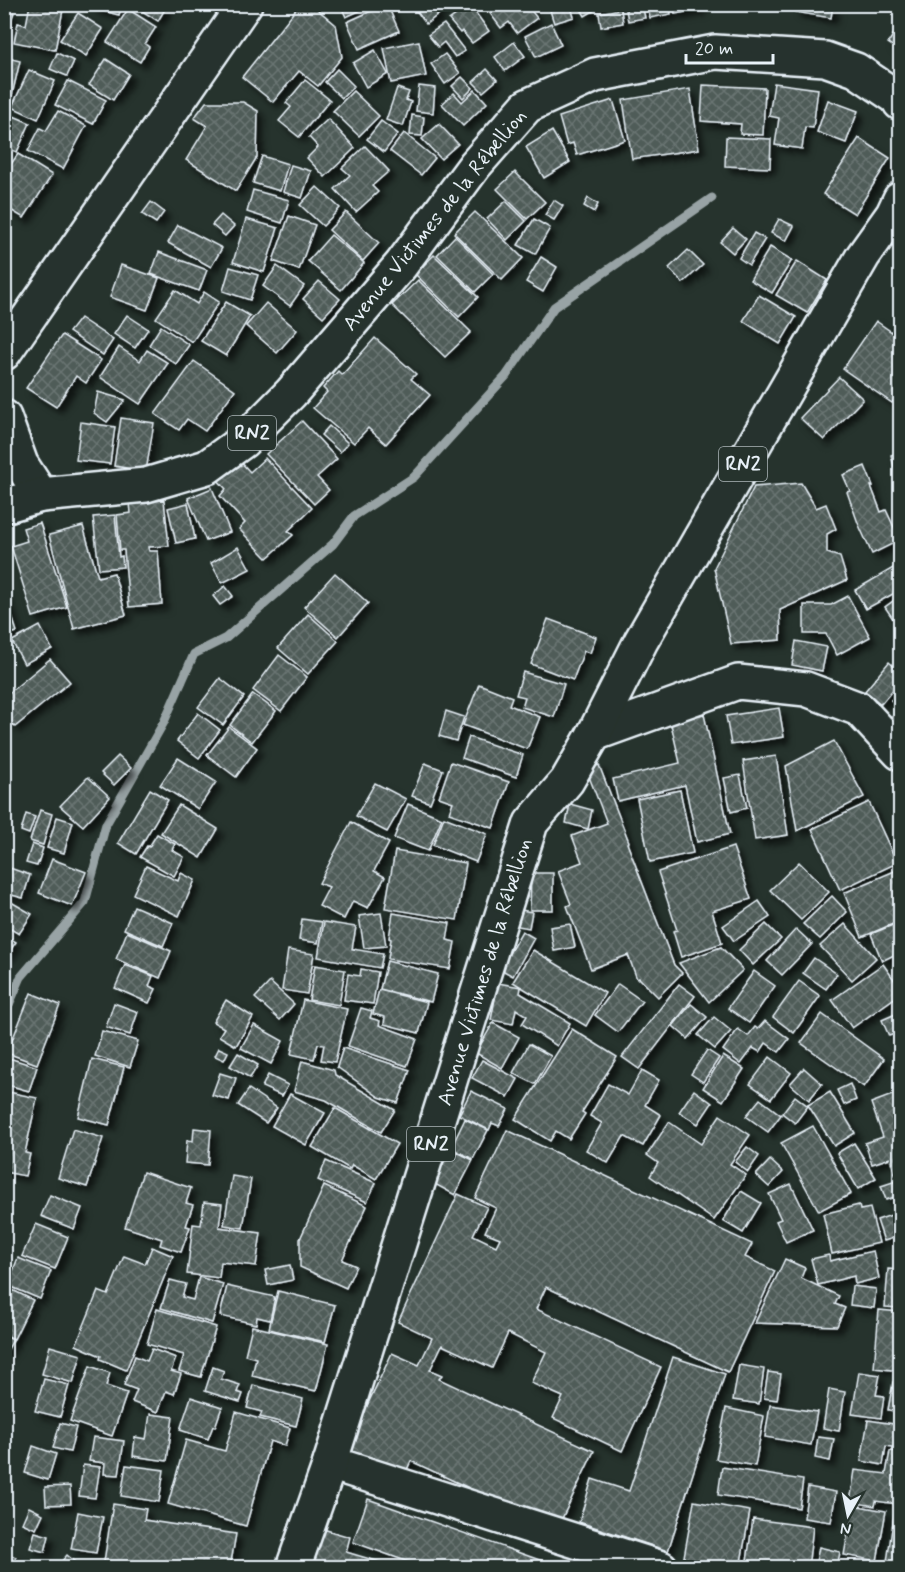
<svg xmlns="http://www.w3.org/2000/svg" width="905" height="1572" font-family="Mynerve,sans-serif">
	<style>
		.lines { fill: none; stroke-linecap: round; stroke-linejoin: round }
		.stream { stroke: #98a3a5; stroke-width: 9 }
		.building { fill: url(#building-cross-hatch); stroke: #e8f1f8; stroke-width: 1.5; filter: url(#shadow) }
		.minor-casing { stroke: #e8f1f8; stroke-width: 38 }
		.highway-casing { stroke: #e8f1f8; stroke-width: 38 }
		.minor { stroke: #26332d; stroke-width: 33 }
		.highway { stroke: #26332d; stroke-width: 33 }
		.labels { text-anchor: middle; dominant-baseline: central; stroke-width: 6; stroke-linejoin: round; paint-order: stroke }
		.shield { fill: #26332d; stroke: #aeb8bb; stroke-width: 1.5 }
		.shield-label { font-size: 20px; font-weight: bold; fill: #e8f1f8 }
		.street-label { font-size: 21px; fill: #e8f1f8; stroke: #26332d }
	</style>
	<defs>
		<pattern id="building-cross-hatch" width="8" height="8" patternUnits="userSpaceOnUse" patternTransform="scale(1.5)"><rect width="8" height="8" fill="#505c59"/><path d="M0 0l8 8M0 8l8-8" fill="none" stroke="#697472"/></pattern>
		<filter id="shadow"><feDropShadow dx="5.5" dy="5.5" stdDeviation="3" flood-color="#0009"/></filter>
	</defs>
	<rect width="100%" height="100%" fill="#26332d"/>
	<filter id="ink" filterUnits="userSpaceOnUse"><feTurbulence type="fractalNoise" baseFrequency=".0167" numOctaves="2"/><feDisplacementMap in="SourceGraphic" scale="12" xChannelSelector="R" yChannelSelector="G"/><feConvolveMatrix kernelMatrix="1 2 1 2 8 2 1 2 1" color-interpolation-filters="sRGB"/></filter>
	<g filter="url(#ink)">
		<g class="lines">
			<path class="stream" d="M4,1016L21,977L85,902L106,824L164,722L194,654L226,638L333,544L354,516L414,477L506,376L554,307L712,198"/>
		</g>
		<g class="building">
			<path d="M30,4L63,10L55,50L14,42L18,23L26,25Z"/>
			<path d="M93,4H122L119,15L92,8Z"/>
			<path d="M141,4H168L158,21L139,9Z"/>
			<path d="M300,4H311L336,25L342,57L318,86L299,71L273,102L242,77Z"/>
			<path d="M340,4H374L346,17Z"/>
			<path d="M387,4L399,31L359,49L347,22Z"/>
			<path d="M414,4H431L439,14L426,24L413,6Z"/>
			<path d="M436,4H466V5L437,8Z"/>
			<path d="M483,4H526L537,18L517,33L509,22L501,28Z"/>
			<path d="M548,4H561V7L570,4L574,17L554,23Z"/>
			<path d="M578,4H598L600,7L585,16Z"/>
			<path d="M625,4H642L645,18L628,21Z"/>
			<path d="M647,4H670L671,14L650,18Z"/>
			<path d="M673,4H700V9L675,14Z"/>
			<path d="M796,4H833L831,18L795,12Z"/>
			<path d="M470,5L489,31L472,43L462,31L460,33L449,20Z"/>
			<path d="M4,9L14,13L4,35Z"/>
			<path d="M128,9L156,27L145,44L149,47L140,62L107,42Z"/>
			<path d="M621,9L623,23L601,27L599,13Z"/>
			<path d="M78,13L103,29L86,56L60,40Z"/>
			<path d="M551,23L561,45L536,57L525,36Z"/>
			<path d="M444,24L465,51L455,57L444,42L438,47L428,35Z"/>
			<path d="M900,24V51L888,43Z"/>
			<path d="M419,41L426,76L391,83L384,48Z"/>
			<path d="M514,42L525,56L505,71L495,57Z"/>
			<path d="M375,50L388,74L366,87L353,63Z"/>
			<path d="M57,53L74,61L67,76L50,69Z"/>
			<path d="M445,54L460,73L445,84L431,64Z"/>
			<path d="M4,57L20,61L12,95L4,93Z"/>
			<path d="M106,59L129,74L113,100L89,85Z"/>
			<path d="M337,69L354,86L342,98L325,82Z"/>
			<path d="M487,69L497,80L483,92L473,82Z"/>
			<path d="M29,70L55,81L38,119L12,107Z"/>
			<path d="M462,77L473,88L463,98L452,86Z"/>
			<path d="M305,80L330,100L299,137L279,121L291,107L286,103Z"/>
			<path d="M68,81L106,100L93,124L55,105Z"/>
			<path d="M774,83L818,89L813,128L805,127L802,149L775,145L779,118L769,116Z"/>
			<path d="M703,85L765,88L763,135L740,134L741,124L701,121Z"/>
			<path d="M419,86L435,88L433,113L416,111Z"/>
			<path d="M397,88L409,92L406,100L411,102L403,126L386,120Z"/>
			<path d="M690,89L699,149L632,159L623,100Z"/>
			<path d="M475,90L487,103L463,126L442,104L454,93L462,102Z"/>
			<path d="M353,91L379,116L359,136L333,111Z"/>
			<path d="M613,100L625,140L577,155L573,143L567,145L559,117Z"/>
			<path d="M828,100L858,111L846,143L817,132Z"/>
			<path d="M206,102H243L258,111L257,157L236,191L186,160L207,126L194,118Z"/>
			<path d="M58,111L86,126L63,169L28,151L40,128L46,131Z"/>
			<path d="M4,112L30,123L17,152L4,147Z"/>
			<path d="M412,115L424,117L422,136L410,135Z"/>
			<path d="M328,119L355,148L325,177L307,158L318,147L309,137Z"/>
			<path d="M381,121L398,134L384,152L367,139Z"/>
			<path d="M439,124L458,144L441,159L422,139Z"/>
			<path d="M552,131L570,162L544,178L526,147Z"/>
			<path d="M404,133L435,158L421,175L390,151Z"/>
			<path d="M726,137L771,139L770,168L725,166Z"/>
			<path d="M859,138L890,158L855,214L823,194Z"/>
			<path d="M365,146L389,171L372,186L378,192L356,212L335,189L350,175L342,168Z"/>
			<path d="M18,154L52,175L24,218L4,206V174Z"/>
			<path d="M262,156L288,164L280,191L253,183Z"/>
			<path d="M291,165L311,171L302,198L283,192Z"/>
			<path d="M515,172L545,202L527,219L497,189Z"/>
			<path d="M317,187L340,208L323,226L300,205Z"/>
			<path d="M253,190L289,200L282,223L247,212Z"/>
			<path d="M588,198L598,204L594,212L584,206Z"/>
			<path d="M554,200L563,206L554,220L545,215Z"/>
			<path d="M506,201L526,221L507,240L487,219Z"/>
			<path d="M151,202L164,212L156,223L142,214Z"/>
			<path d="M346,212L379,243L363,261L329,230Z"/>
			<path d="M475,212L523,258L502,280L454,233Z"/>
			<path d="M221,215L234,226L225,236L212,225Z"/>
			<path d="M289,216L315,225L299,270L273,261Z"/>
			<path d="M246,219L278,228L264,272L233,262Z"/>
			<path d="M534,219L550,228L535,254L518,245Z"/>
			<path d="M779,219L794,226L786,241L771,233Z"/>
			<path d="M178,225L222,248L211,267L168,243Z"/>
			<path d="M733,228L746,239L733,253L720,242Z"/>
			<path d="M754,233L765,239L749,265L739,258Z"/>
			<path d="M331,235L364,263L341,290L308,261Z"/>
			<path d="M455,236L493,274L475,292L437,255Z"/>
			<path d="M770,247L792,260L772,293L750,280Z"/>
			<path d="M688,250L703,265L683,283L669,268Z"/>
			<path d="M159,252L207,270L199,291L151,274Z"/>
			<path d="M434,255L478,297L459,317L415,274Z"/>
			<path d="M541,257L557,267L543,292L526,282Z"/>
			<path d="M797,261L827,280L807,313L776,295Z"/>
			<path d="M121,265L159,278L147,310L110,297Z"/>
			<path d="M277,266L304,286L290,306L263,286Z"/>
			<path d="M230,267L258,275L250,300L223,291Z"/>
			<path d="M418,280L471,332L445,357L392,305Z"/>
			<path d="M319,281L340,299L323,317L303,299Z"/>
			<path d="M175,290L197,304L204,292L219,302L192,342L156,318Z"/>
			<path d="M759,295L796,317L780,344L743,321Z"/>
			<path d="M226,302L250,316L226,356L201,341Z"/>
			<path d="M266,303L297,330L277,353L246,326Z"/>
			<path d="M127,315L148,329L135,348L114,334Z"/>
			<path d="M80,318L113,340L103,355L69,332Z"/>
			<path d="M876,321L900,338V391L892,403L843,369Z"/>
			<path d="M161,326L189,345L176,364L149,345Z"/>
			<path d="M62,335L101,360L86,383L76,376L56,407L26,388Z"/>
			<path d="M375,338L416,374L411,379L430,395L386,444L368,428L354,443L313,408L327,392L323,388L338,371L342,375Z"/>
			<path d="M119,347L140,361L147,350L168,363L140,404L100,377Z"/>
			<path d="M194,361L235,390L205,431L187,419L179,430L155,414Z"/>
			<path d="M839,377L863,399L824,440L800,418Z"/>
			<path d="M98,392L125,400L107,422L94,413Z"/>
			<path d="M121,418L154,423L146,471L114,466Z"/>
			<path d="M302,421L337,459L317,477L329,490L314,504L266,454Z"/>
			<path d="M81,422L115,427L110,464L76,460Z"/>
			<path d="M329,426L348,443L340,452L321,435Z"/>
			<path d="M900,452V490L891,455Z"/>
			<path d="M236,457L250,472L265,458L312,508L288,531L293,535L267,558L239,529L245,523L220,496L226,489L215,477Z"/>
			<path d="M865,466L873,486H871L881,512L886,510L900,540L872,554L858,523L847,492L850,491L843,475Z"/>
			<path d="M801,483L816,508L826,504L836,529L827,534V553L840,557L847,580L780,610L781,640L731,644L714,568L754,487Z"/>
			<path d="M212,488L230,532L206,541L188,498Z"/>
			<path d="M164,500L169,546L148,547L149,551H158L162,604L129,607L124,550H120L117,515L131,513L130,503Z"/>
			<path d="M188,503L195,539L176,543L168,508Z"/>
			<path d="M115,515L119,557L122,556L123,567L99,569L93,517Z"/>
			<path d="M40,523L67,607L33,617L11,546L27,541L23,528Z"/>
			<path d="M83,526L98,577L114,573L126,615L74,629L49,535Z"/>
			<path d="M238,547L250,569L222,583L211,563Z"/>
			<path d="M900,564V590L866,609L855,590Z"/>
			<path d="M335,573L368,603L338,637L304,607Z"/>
			<path d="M225,586L233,596L220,605L213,596Z"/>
			<path d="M4,591L17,632L4,636Z"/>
			<path d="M848,596L870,637L837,655L826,634H804V605H831Z"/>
			<path d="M900,596V629L885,607Z"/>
			<path d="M308,614L338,641L308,674L278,648Z"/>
			<path d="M548,619L596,637L590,653L584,651L573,680L531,664Z"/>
			<path d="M40,626L52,649L24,664L12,641Z"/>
			<path d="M796,641L827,647L822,671L792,665Z"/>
			<path d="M279,655L307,677L281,711L253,690Z"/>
			<path d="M50,659L70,682L15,727L4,715V697Z"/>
			<path d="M889,662L900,672V681L881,704L865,691Z"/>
			<path d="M523,672L564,684L554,717L522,707L525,697L516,695Z"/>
			<path d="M220,678L244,697L223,725L198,707Z"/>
			<path d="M479,684L512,697L509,705L540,717L527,749L463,725Z"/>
			<path d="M900,692V710L891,700Z"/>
			<path d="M253,694L276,711L252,742L230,725Z"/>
			<path d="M779,708L784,737L731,745L726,716Z"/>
			<path d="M446,711L464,717L456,741L439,736Z"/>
			<path d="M198,713L220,730L199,758L177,741Z"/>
			<path d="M704,714L730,834L697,842L685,785L618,801L613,779L680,763L670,720Z"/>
			<path d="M229,727L257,748L236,777L207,755Z"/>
			<path d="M469,737L523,755L516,777L462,758Z"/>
			<path d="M834,741L864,797L797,831L786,766Z"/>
			<path d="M118,756L131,768L114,785L101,773Z"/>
			<path d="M776,756L788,835L755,840L743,761Z"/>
			<path d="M178,758L216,782L198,809L160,785Z"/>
			<path d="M451,762L509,782L493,828L449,813L453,802L439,797Z"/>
			<path d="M425,763L443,770L430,803L412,796Z"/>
			<path d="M599,765L629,842L627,843L674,965L682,973L658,997L639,978L637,979L628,955L591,969L567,906L571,904L558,871L582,862L572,836L607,823L586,769Z"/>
			<path d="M740,775L747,808L731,812L724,778Z"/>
			<path d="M88,777L110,797L83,826L60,806Z"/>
			<path d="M375,783L406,799L387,832L356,816Z"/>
			<path d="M150,789L168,800L136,854L118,843Z"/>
			<path d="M680,790L693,853L650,862L637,799Z"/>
			<path d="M869,802L897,863L840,890L812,829Z"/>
			<path d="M408,804L442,818L428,851L394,838Z"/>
			<path d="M570,804L592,810L588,829L566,823Z"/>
			<path d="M179,805L218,829L201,858L161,833Z"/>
			<path d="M40,810L52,814L43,845L30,841Z"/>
			<path d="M26,814L35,817L29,834L21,831Z"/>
			<path d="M57,817L73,822L64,853L47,848Z"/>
			<path d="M444,817L487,834L476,862L433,845Z"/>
			<path d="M351,822L389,843L374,871L385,877L368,908L353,901L344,919L319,906L329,887L319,883Z"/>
			<path d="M157,834L175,844L172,850L184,857L174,876L140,857L147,846L149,847Z"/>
			<path d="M32,844L43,848L37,866L26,863Z"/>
			<path d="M733,847L751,899L712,911L722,943L681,957L673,931L677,930L658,872Z"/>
			<path d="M395,851L466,863L457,920L385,908Z"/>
			<path d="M52,859L86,872L72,906L39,893Z"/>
			<path d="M799,862L829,892L801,920L770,890Z"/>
			<path d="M4,866L30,875L23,898L4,893Z"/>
			<path d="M146,866L178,881L181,873L195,880L179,916L133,894Z"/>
			<path d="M899,869L900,874V921L862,937L844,893Z"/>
			<path d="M531,873H553V910H530Z"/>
			<path d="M832,896L847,912L820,939L803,924Z"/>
			<path d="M4,898L32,914L19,934L4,925Z"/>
			<path d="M759,901L770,917L734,941L723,926Z"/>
			<path d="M134,906L173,923L163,946L124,929Z"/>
			<path d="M521,910L532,912L529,928L518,926Z"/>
			<path d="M381,913L386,946L364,948L359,916Z"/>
			<path d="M393,913L450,923L447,940L455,942L450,969L388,959L391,939L389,938Z"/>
			<path d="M302,919L322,922L318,943L299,940Z"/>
			<path d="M324,922L356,927L352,949L383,954L380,968L318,957Z"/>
			<path d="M900,922V952L882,961L871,934Z"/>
			<path d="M570,924L575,947L554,951L550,927Z"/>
			<path d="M766,924L781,939L753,965L739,950Z"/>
			<path d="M845,924L876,958L852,980L820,946Z"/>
			<path d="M796,929L812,944L782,975L767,961Z"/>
			<path d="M522,931L534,938L513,976L500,969Z"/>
			<path d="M127,932L171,951L160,978L116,959Z"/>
			<path d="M4,935L16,942L4,959Z"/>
			<path d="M721,947L743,970L709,1002L679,963Z"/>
			<path d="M288,950L314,954L307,994L282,990Z"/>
			<path d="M533,950L605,993L586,1026L513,982Z"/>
			<path d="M814,958L837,974L826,989L803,973Z"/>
			<path d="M387,961L438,974L431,1002L380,989Z"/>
			<path d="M883,964L900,988V994L852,1028L832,1000Z"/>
			<path d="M125,965L153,976L149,986L156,989L149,1003L115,988Z"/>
			<path d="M315,965L345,970L339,1005L309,1000Z"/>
			<path d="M361,969L378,972L373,1004L344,1000L348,974L360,976Z"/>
			<path d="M754,971L775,986L749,1023L728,1008Z"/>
			<path d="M799,981L820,996L794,1033L773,1017Z"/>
			<path d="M270,982L294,1004L280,1020L255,998Z"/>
			<path d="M498,983L521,987L520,993L570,1023L557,1046L522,1024L527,1016L516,1009L513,1024L491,1020Z"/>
			<path d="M618,984L642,1001L618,1032L595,1015Z"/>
			<path d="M679,984L695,996L639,1069L622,1057Z"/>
			<path d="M379,990L427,1002L419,1033L384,1024L385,1017L373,1014Z"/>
			<path d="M31,993L60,1005L37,1064L7,1053Z"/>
			<path d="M226,1000L253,1017L236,1046L219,1036L224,1028L213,1022Z"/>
			<path d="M303,1000L347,1009L335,1062L321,1060L324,1045L318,1044L314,1059L291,1054Z"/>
			<path d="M114,1003L138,1012L130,1035L106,1027Z"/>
			<path d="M691,1004L707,1017L688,1039L673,1026Z"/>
			<path d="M361,1008L372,1011L370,1018L380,1021L379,1025L417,1039L407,1066L348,1046Z"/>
			<path d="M900,1012V1032L889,1036L882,1020Z"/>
			<path d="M822,1014L884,1059L864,1087L801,1043Z"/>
			<path d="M714,1017L731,1031L715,1049L698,1035Z"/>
			<path d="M765,1021L789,1039L779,1052L766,1043L760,1052L753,1048L741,1064L723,1050L738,1029L748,1036L755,1027L758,1029Z"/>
			<path d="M493,1023L519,1037L502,1068L476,1053Z"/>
			<path d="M254,1025L283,1041L271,1064L241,1048Z"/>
			<path d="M572,1029L617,1057L582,1112L585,1114L569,1139L556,1131L550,1141L515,1119Z"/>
			<path d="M102,1031L138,1041L130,1067L95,1056Z"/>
			<path d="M529,1044L551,1056L535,1084L513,1073Z"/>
			<path d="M219,1048L228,1052L224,1060L215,1056Z"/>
			<path d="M343,1048L410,1070L398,1103L379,1097L337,1067Z"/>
			<path d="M707,1050L719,1058L703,1082L691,1074Z"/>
			<path d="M238,1053L258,1065L250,1078L230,1066Z"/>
			<path d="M723,1056L744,1069L723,1101L703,1088Z"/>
			<path d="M770,1057L791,1073L771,1099L750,1084Z"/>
			<path d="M9,1058L37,1067L29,1091L4,1084V1073Z"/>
			<path d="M92,1059L124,1067L109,1125L78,1117Z"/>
			<path d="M482,1060L518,1079L508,1097L472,1078Z"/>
			<path d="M302,1061L334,1070L335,1075L395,1110L381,1132L326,1100L294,1091Z"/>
			<path d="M804,1068L822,1084L809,1100L790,1084Z"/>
			<path d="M642,1070L659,1080L645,1105L661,1115L643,1146L624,1136L608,1163L586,1150L602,1123L590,1116L608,1084L628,1095Z"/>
			<path d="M220,1073L236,1078L229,1100L212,1095Z"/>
			<path d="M268,1075L288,1085L282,1096L262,1087Z"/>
			<path d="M850,1084L856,1100L844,1105L837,1090Z"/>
			<path d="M249,1089L277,1108L266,1123L238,1105Z"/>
			<path d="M694,1090L712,1103L698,1124L679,1112Z"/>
			<path d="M4,1091L37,1098L25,1153L30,1154L25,1176L4,1172Z"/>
			<path d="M471,1091L508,1109L499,1126L492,1123L489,1130L459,1115Z"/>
			<path d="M830,1092L855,1133L834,1146L808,1105Z"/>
			<path d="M900,1092V1175L896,1177L890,1158L872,1164L865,1143L883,1137L871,1103Z"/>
			<path d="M290,1094L325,1113L306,1145L272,1126Z"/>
			<path d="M795,1096L808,1106L795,1123L782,1113Z"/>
			<path d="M760,1099L781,1115L768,1132L746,1116Z"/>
			<path d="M335,1108L397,1144L376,1179L352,1165L350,1169L312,1147Z"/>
			<path d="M720,1115L750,1135L730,1164L746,1175L714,1220L650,1176L658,1163L647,1155L669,1122L701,1144Z"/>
			<path d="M465,1119L488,1130L473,1159L451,1148Z"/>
			<path d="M813,1126L851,1194L819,1211L781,1143Z"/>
			<path d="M194,1128L211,1130L208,1165L185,1163L187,1140L193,1141Z"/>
			<path d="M73,1129L103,1138L87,1187L58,1178Z"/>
			<path d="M507,1130L752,1244L745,1257L775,1271L728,1372L546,1287L536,1309L661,1367L622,1451L553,1418L563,1397L531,1383L546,1352L508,1333L492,1368L442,1345L430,1370L442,1375L439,1379L594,1451L557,1529L411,1461L404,1476L346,1450L392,1353L419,1365L432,1338L398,1322L458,1194L487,1207L473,1235L496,1246L500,1238L485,1232L496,1208L475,1198Z"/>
			<path d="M854,1143L876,1178L858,1189L837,1153Z"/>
			<path d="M747,1147L759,1156L748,1172L735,1162Z"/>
			<path d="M451,1149L473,1160L455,1195L433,1183Z"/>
			<path d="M770,1160L783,1172L769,1187L756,1175Z"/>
			<path d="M326,1161L376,1183L367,1202L318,1180Z"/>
			<path d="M143,1172L191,1188L186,1203L193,1205L186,1226L190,1227L181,1252L160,1245L162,1239L125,1227Z"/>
			<path d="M232,1176L251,1179L243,1228L224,1225Z"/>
			<path d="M899,1180L900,1195L886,1200L881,1186Z"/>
			<path d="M791,1184L813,1230L786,1242L776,1221L781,1219L769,1194Z"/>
			<path d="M324,1186L367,1206L342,1260L356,1266L346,1288L300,1267V1239Z"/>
			<path d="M741,1191L761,1203L743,1233L723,1221Z"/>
			<path d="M50,1195L82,1208L74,1229L41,1216Z"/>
			<path d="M204,1202L222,1204L219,1227L261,1233L256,1266L221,1262L219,1278L187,1274L193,1224L201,1225Z"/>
			<path d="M859,1205L860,1210L870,1208L879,1243L832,1254L823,1214Z"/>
			<path d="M900,1212V1236L884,1241L877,1220Z"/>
			<path d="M36,1224L68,1237L55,1269L22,1256Z"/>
			<path d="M152,1247L173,1256L126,1370L100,1359L101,1356L76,1345L98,1291L108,1295L124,1256L145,1264Z"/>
			<path d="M873,1251L879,1278L855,1284L854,1276L818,1285L811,1259L829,1255L830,1261Z"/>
			<path d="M18,1258L51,1271L40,1299L7,1285Z"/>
			<path d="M785,1259L805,1268L801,1278L839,1296L835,1304L845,1308L837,1326L755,1323Z"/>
			<path d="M290,1265L293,1280L268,1285L265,1270Z"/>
			<path d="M888,1269L900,1270V1308L885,1307Z"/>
			<path d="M199,1277L223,1284L212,1323L161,1308L170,1280L186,1284L182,1297L193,1300Z"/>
			<path d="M4,1286L33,1300L14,1339L4,1334Z"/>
			<path d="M227,1286L275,1297L270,1320L257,1317L256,1324L220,1316Z"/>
			<path d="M852,1286L876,1289L874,1308L850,1305Z"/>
			<path d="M278,1291L335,1305L325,1342L269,1329Z"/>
			<path d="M157,1309L216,1327L201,1377L179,1371L184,1355L147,1344Z"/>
			<path d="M879,1310L900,1312V1371L874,1368Z"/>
			<path d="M252,1326L328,1344L316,1391L252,1376L256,1358L245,1355Z"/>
			<path d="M4,1336L13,1340L4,1356Z"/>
			<path d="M50,1346L81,1355L73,1383L42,1374Z"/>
			<path d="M152,1349L176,1358L171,1371L181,1374L174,1394L166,1391L158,1412L132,1402L137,1390L124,1385L135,1356L147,1361Z"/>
			<path d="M673,1357L725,1374L668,1551L579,1522L592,1479L629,1491Z"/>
			<path d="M739,1365L764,1369L759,1404L733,1400Z"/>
			<path d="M90,1366L110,1373L106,1386L127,1393L112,1436L70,1421Z"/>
			<path d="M213,1367L224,1371L221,1379L240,1385L237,1392L243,1394L240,1402L205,1391Z"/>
			<path d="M768,1372L781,1374L777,1400L764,1398Z"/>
			<path d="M859,1372L880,1375L876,1395L884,1396L881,1418L852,1414Z"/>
			<path d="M44,1379L69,1385L60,1417L35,1411Z"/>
			<path d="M893,1382L900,1383V1412L888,1410Z"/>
			<path d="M253,1385L303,1399L296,1426L260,1417L262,1412L247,1408Z"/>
			<path d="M829,1389L845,1392L839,1431L823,1428Z"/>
			<path d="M191,1397L222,1407L215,1427L213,1426L208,1439L180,1430Z"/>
			<path d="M770,1405L817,1412L811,1445L765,1437Z"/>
			<path d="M726,1408L764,1416L755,1466L716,1459Z"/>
			<path d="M236,1412L290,1428L285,1446L270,1441L246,1526L168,1504L186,1440L225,1451Z"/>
			<path d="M150,1414L173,1417L167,1461L133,1456L135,1437L146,1439Z"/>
			<path d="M868,1420L900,1425V1448L886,1446L883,1465L861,1461Z"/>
			<path d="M60,1423L76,1427L70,1452L53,1448Z"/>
			<path d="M93,1437L124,1441L119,1475L104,1474L105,1463L89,1461Z"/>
			<path d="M818,1437L834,1439L830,1461L815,1458Z"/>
			<path d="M33,1446L56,1454L48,1480L25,1473Z"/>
			<path d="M890,1451L900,1452V1481L896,1504L876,1501L875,1506L850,1502L855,1470L886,1474Z"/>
			<path d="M83,1465L100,1467L95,1498L79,1496Z"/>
			<path d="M126,1465L164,1470L159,1502L121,1496Z"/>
			<path d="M722,1467L803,1480L799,1508L718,1495Z"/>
			<path d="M70,1486L71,1504L46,1505L45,1487Z"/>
			<path d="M808,1487L836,1492L831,1522L804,1518Z"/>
			<path d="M368,1499L562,1568H425L353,1542Z"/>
			<path d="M694,1501L750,1511L740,1568H719L699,1564L698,1568H682Z"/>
			<path d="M113,1504L146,1509L144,1520L236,1534L230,1568H103Z"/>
			<path d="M853,1505L886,1511L877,1561L844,1555Z"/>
			<path d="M29,1507L43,1514L36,1529L22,1523Z"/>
			<path d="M78,1512L103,1517L96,1553L71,1549Z"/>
			<path d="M894,1516L900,1517V1568H886Z"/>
			<path d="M753,1519L813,1527L808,1568H746Z"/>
			<path d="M323,1529L350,1537L346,1552L380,1562L378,1568H311Z"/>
			<path d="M35,1532L49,1536L45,1552L30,1548Z"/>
			<path d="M819,1547L840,1552L837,1568H815Z"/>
			<path d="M4,1553L16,1557L12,1568H4Z"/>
			<path d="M67,1555L82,1568H56Z"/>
			<path d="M574,1557L601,1567V1568H571Z"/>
		</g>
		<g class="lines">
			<defs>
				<g id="minor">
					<path d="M594,734L738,682L806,689L859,709L900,753"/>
					<path d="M330,1463L661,1568"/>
				</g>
				<g id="highway">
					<path d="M4,353L245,4"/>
					<path d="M4,417L21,464L41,495"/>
					<path d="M4,506L41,495L146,485L207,467L243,441L291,393L401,265L475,165L527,106L595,75L715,52L825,59L856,70L899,99L900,103"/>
					<path d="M293,1568L330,1463L531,823L567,781L594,734L641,641L863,256L893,214L900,199"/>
				</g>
			</defs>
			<use href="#minor" class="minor-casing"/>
			<use href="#highway" class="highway-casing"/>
			<use href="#minor" class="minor"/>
			<use href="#highway" class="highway"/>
		</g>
	</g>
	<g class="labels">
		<g class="shield">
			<rect x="228" y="416" width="48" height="34" rx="4.5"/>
			<rect x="719" y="447" width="48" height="34" rx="4.5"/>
			<rect x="407" y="1127" width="48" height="34" rx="4.5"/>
		</g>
		<g class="shield-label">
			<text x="252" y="433">RN2</text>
			<text x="743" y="464">RN2</text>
			<text x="431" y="1144">RN2</text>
		</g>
		<g class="street-label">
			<text transform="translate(435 220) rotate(-51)">Avenue Victimes de la Rébellion</text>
			<text transform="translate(485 972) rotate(-73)">Avenue Victimes de la Rébellion</text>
		</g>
	</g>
	<rect width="905" height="1572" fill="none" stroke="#26332d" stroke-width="24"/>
	<rect x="12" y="12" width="881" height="1548" fill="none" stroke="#e8f1f8" stroke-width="2" filter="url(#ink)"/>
	<g transform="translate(848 1515) rotate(189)" stroke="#26332d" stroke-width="4.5" paint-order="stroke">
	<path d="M0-4.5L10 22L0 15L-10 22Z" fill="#e8f1f8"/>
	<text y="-9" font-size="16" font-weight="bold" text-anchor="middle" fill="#e8f1f8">N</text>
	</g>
	<path d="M686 54v9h87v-9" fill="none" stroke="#e8f1f8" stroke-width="3"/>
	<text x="695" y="54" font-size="18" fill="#e8f1f8" stroke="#26332d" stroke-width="4.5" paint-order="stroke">20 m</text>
</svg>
